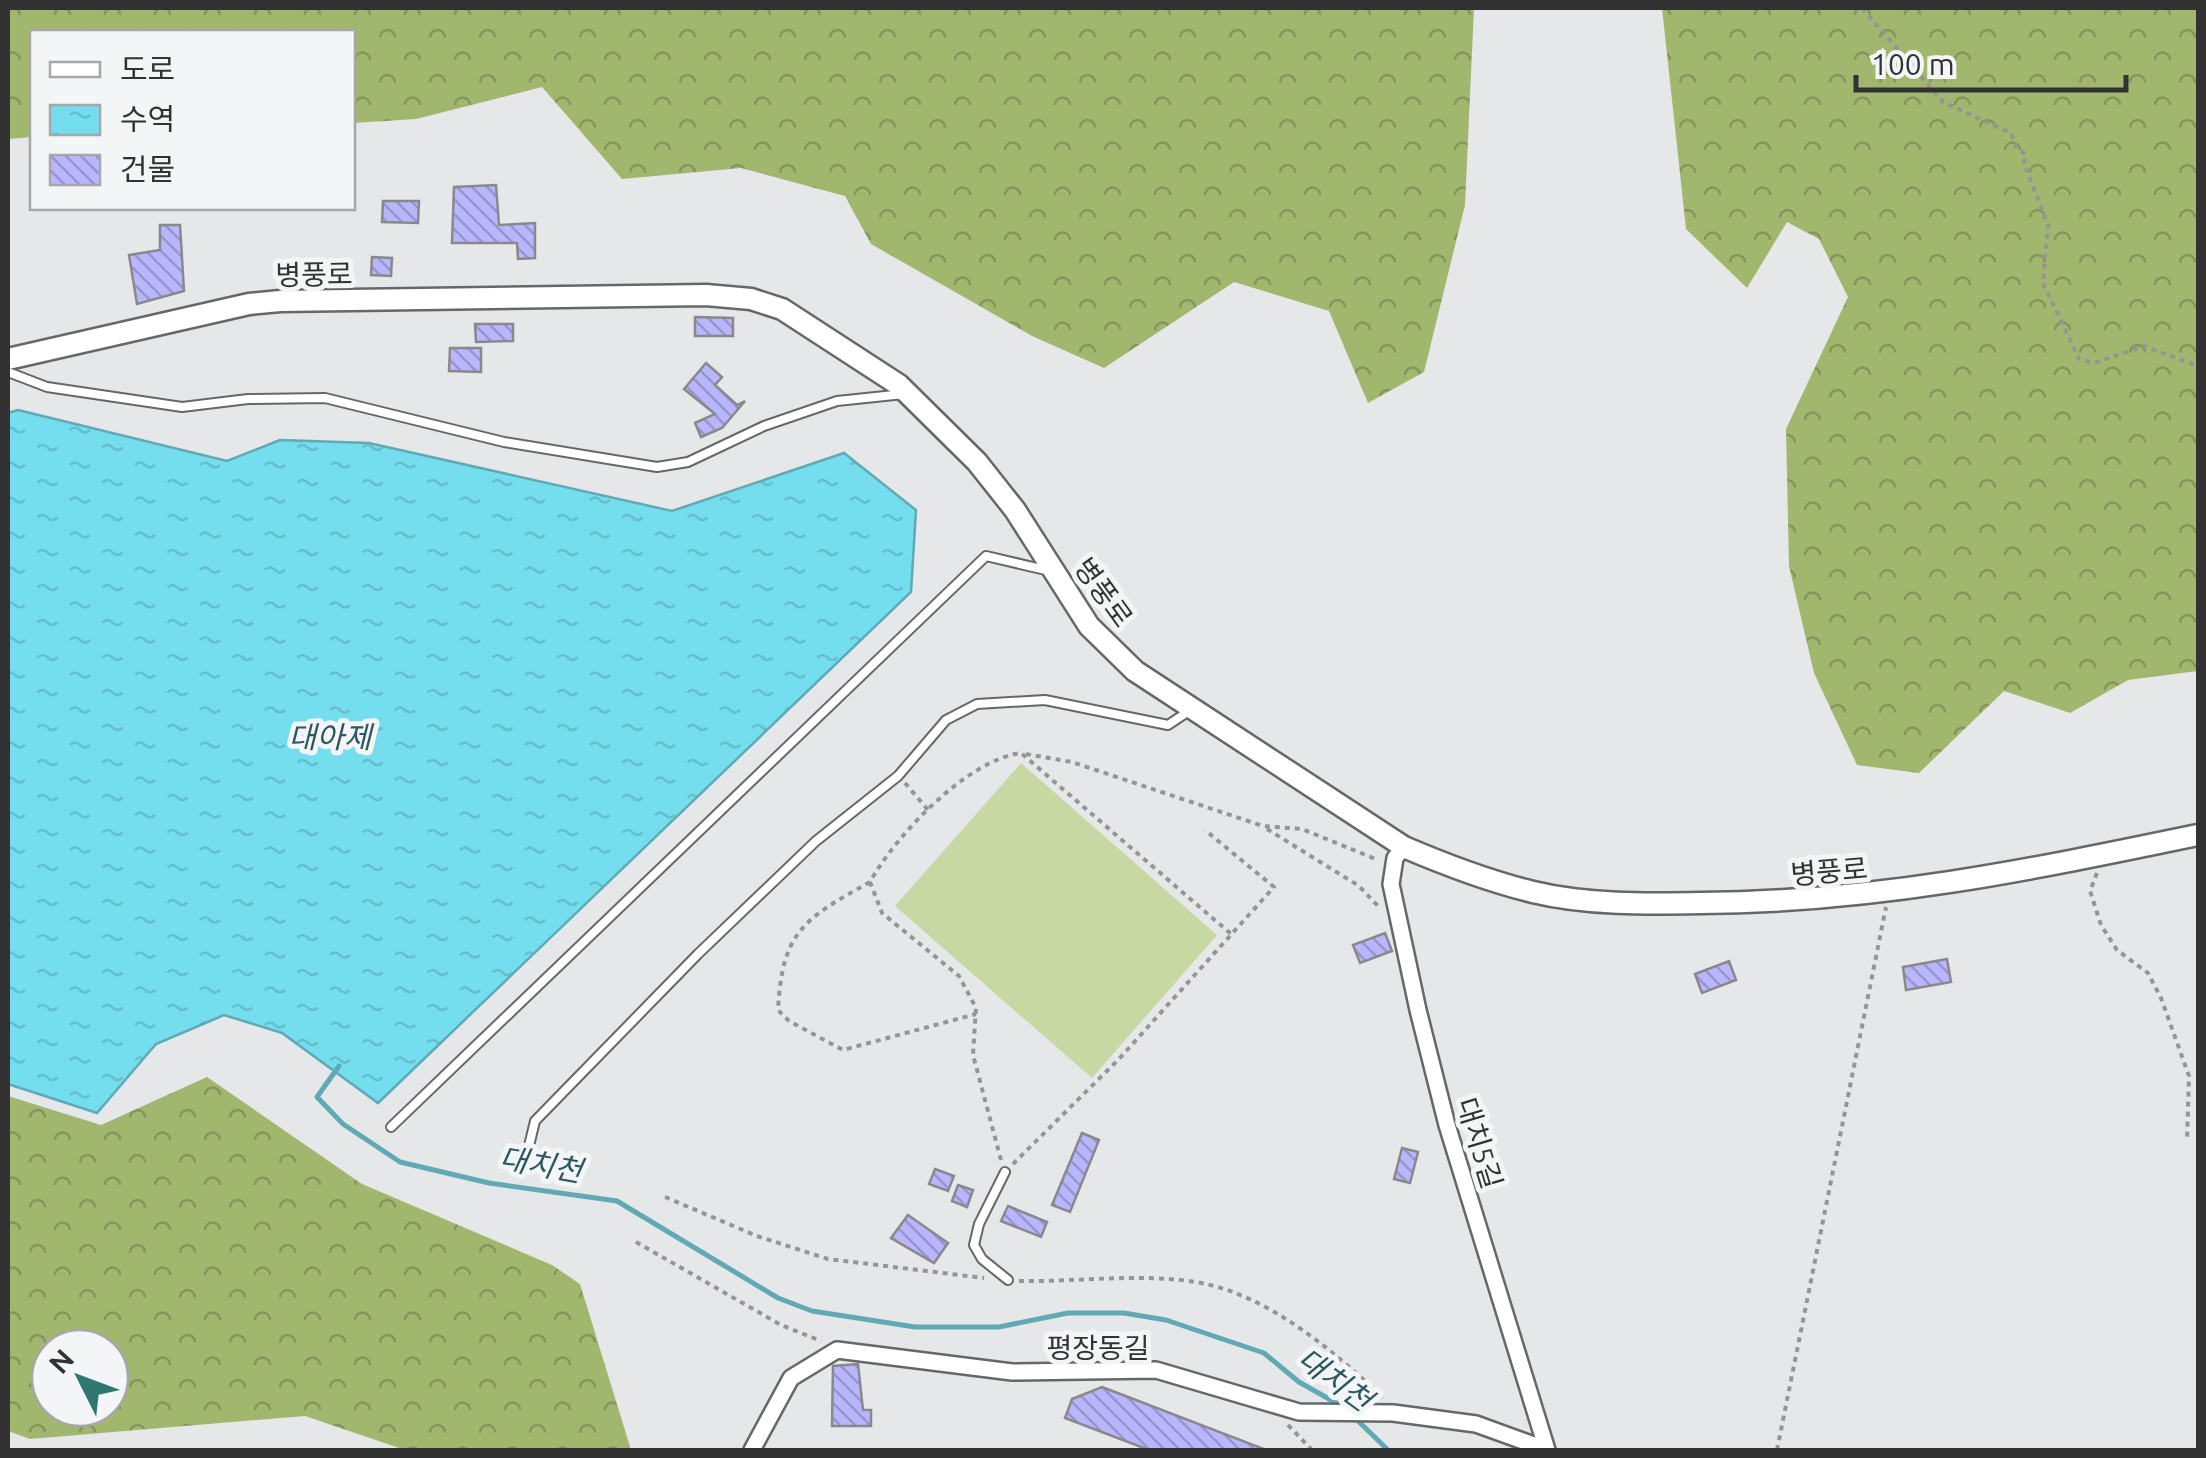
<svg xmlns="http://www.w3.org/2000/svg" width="2206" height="1458" font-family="Ubuntu,'Noto Sans KR',sans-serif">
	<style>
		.forest { fill: url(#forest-crowns); fill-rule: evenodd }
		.pitch { fill: #c8d8a2 }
		.water { fill: url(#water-ripples); stroke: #60aab6; stroke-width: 2.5 }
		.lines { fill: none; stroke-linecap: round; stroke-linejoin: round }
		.stream { stroke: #60aab6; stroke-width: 5 }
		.building { fill: url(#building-back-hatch); stroke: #89898b; stroke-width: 2.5 }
		.service-casing { stroke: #666768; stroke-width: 12 }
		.minor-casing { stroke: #666768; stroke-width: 20 }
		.secondary-casing { stroke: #666768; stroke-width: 25 }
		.path { stroke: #959597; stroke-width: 4; stroke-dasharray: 5 5; stroke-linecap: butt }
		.service { stroke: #fff; stroke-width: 8 }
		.minor { stroke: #fff; stroke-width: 15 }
		.secondary { stroke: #fff; stroke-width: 20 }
		.labels { text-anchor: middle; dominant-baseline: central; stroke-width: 10; stroke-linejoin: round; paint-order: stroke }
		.street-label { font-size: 28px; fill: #323233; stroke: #f3f5f6 }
		.water-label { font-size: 30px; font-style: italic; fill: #2a5860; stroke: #f3f5f6 }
	</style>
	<defs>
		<pattern id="forest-crowns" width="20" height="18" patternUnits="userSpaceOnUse" patternTransform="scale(2.5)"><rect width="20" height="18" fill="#a2b76e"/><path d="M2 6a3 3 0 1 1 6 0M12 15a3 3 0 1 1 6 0" fill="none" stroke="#85955b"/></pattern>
		<pattern id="water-ripples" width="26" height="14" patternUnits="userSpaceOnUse" patternTransform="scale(2.5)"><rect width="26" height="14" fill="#74deee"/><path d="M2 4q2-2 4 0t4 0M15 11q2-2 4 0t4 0" fill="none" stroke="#65bfcd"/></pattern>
		<pattern id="building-back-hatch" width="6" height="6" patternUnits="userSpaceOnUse" patternTransform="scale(2.5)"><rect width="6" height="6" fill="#b9b6fd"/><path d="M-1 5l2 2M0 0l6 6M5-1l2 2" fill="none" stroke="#9795cd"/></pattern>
	</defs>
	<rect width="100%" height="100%" fill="#e6e7e9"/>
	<g class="forest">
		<path d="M8,8H1474L1465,205L1424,372L1368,403L1329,311L1234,282L1104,368L1032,336L871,244L845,196L741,168L622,179L542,87L416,119L353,123L352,32H32V137L8,139Z"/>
		<path d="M1662,8H2198V671L2128,680L2070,713L2004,691L1919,773L1857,765L1814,673L1789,566L1786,429L1848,297L1819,239L1787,222L1747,288L1686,229Z"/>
		<path d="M207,1077L362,1184L552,1265L580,1284L631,1450H405L305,1416L30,1439L8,1431V1096L101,1125ZM50,1348H110V1408H50Z"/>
	</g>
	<path class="pitch" d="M1021,763L1217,935L1092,1078L895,906Z"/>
	<path class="water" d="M18,410L227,461L280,440L369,443L672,511L844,453L916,510L911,592L378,1103L282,1033L224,1015L156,1044L97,1113L8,1084V413Z"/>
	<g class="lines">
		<g class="stream">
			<path d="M339,1066L317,1097L343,1124L400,1162L489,1183L617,1201L778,1298L812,1311L915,1327H999L1068,1313H1124L1166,1320L1264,1353L1299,1382L1345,1408"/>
			<path d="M1353,1416L1388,1450"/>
		</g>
	</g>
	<g class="building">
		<path d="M496,185L499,225L535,223V258L518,259L517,243H452L454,187Z"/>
		<path d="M383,201H419L418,223L382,222Z"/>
		<path d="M160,225H180L184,291L137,304L129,255L160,250Z"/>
		<path d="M372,257L392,258L391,276L371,275Z"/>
		<path d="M695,317L733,318V336H695Z"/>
		<path d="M475,324H513V341L476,342Z"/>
		<path d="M450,348H481V372L449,371Z"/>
		<path d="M706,363L722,377L715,385L737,405L745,401L722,428L701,437L695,423L715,414L684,389Z"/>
		<path d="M1385,933L1392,951L1360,963L1353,945Z"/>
		<path d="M1947,959L1951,982L1906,990L1903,967Z"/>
		<path d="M1729,961L1736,980L1702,993L1695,974Z"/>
		<path d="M1082,1133L1099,1140L1070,1212L1052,1205Z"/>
		<path d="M1402,1148L1418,1152L1410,1183L1394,1179Z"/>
		<path d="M935,1169L954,1176L948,1191L929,1184Z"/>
		<path d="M958,1185L973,1190L967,1207L952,1201Z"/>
		<path d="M1008,1206L1047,1222L1041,1237L1001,1221Z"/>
		<path d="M908,1215L948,1243L934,1263L891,1238Z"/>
		<path d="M858,1364L863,1410H871V1426H832L833,1366Z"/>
		<path d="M1102,1387L1264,1449V1450H1149L1065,1418L1072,1399Z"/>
	</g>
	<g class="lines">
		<defs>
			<g id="service">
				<path d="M8,372L47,387L182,407L248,399L325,398L504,442L657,467L688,462L764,426L837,401L904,394"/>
				<path d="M391,1127L986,556L1050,571"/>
				<path d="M535,1166L528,1150L535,1121L698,954L816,841L898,776L946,720L977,704L1045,700L1168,725L1189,711"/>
				<path d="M1005,1172L979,1224L974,1245L982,1259L1008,1280"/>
			</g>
			<g id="minor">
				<path d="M1404,847L1395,858L1391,884L1418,1010L1447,1125L1547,1450"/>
				<path d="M752,1450L791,1378L837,1350L1012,1372L1156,1370L1299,1412L1393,1413L1476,1424L1545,1449"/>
			</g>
			<path id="secondary" d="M8,359L249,304L280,301L706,295L751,299L782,309L899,385L977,462L1015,510L1089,626L1135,671L1404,847C1446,865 1488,881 1533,892C1587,905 1646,904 1701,903C1875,902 2029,870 2198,835"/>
		</defs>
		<use href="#service" class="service-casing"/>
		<use href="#minor" class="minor-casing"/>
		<use href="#secondary" class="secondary-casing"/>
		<g class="path">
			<path d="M1862,8L1943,102L2011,133L2016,147L2026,155L2024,163L2048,225L2043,283L2079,359L2094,363L2144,346L2198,366"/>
			<path d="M1026,754L1072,762L1263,826L1302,829L1378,860"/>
			<path d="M905,783L928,810"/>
			<path d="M1267,829L1359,886L1378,906"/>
			<path d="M2097,873L2090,891L2101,925L2117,950L2148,973L2161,998L2189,1076L2187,1141"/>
			<path d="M870,882C804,919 782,931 778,1010L789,1021L843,1050L976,1014"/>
			<path d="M1001,1160L973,1055L976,1008L959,976L882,913L870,882C896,835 967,760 1021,753L1231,934"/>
			<path d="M1013,1164L1119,1059L1274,887L1205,830"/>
			<path d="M665,1197L757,1236L828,1259L984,1278"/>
			<path d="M636,1242L781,1325L821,1341"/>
			<path d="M1019,1281C1077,1282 1138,1273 1196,1282C1267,1294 1333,1350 1383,1398"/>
			<path d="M1288,1425L1312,1450"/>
			<path d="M1777,1450L1886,907"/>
		</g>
		<use href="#service" class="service"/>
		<use href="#minor" class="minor"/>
		<use href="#secondary" class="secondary"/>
	</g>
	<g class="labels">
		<g class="street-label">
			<text transform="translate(314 274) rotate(-1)">병풍로</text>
			<text transform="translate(1104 592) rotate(54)">병풍로</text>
			<text transform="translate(1829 871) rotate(-5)">병풍로</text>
			<text transform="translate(1480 1143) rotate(73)">대치5길</text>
			<text x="1098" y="1347">평장동길</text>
		</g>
		<g class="water-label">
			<text x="330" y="737">대아제</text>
			<text transform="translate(541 1164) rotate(10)">대치천</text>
			<text transform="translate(1335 1379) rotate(36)">대치천</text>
		</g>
	</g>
	<rect width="2206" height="1458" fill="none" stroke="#323233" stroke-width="20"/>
	<rect x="30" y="30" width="325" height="180" fill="#f3f5f6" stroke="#a6a7a8" stroke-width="2.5"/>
	<rect x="50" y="62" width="50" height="15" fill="#ffffff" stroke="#a6a7a8" stroke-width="2.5"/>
	<text x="120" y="80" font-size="30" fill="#323233">도로</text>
	<rect x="50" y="105" width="50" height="30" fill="url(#water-ripples)" stroke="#a6a7a8" stroke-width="2.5"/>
	<text x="120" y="130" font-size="30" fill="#323233">수역</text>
	<rect x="50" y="155" width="50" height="30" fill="url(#building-back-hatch)" stroke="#a6a7a8" stroke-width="2.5"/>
	<text x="120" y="180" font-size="30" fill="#323233">건물</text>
	<g transform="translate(80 1378) rotate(312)"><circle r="48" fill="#f3f5f6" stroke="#a6a7a8" stroke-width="2.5"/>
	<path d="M0-8L18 38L0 25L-18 38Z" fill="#2f7770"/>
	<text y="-15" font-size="28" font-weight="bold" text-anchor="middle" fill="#323233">N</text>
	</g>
	<path d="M1856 75v15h270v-15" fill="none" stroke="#323233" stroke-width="5"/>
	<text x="1871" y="75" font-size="30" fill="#323233" stroke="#f3f5f6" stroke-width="8" paint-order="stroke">100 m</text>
</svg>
